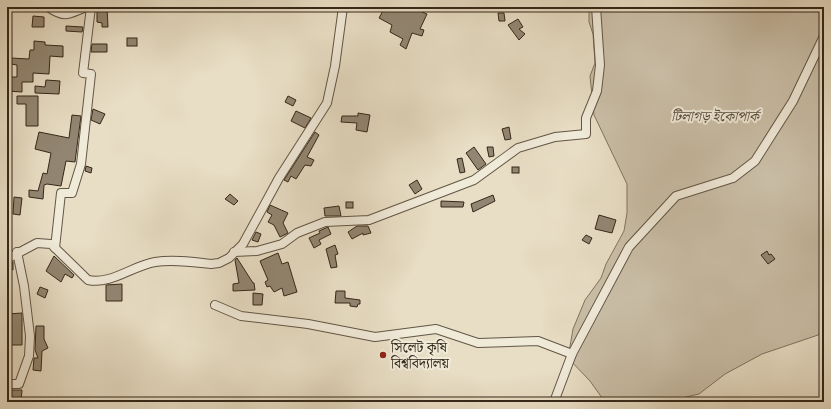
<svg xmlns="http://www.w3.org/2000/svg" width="831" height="409" font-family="'Gentium Book Plus','Noto Serif Bengali',serif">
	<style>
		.green { fill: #cabfa8; stroke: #807360 }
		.building { fill: #928672; stroke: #352719 }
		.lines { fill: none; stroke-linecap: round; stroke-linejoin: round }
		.street-casing { stroke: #625544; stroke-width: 10 }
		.street { stroke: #f0ead9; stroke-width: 8 }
		.poi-dot { fill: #8f2418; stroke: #f0ead9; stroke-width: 1.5 }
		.labels { text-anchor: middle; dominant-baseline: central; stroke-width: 4; stroke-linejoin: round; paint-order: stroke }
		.park-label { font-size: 14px; font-style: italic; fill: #5a4d3d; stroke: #f0ead9 }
		.poi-label { font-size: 14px; fill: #352719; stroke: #f0ead9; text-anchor: start }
	</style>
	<rect width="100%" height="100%" fill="#e8dec5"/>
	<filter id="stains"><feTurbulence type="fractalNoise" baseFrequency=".005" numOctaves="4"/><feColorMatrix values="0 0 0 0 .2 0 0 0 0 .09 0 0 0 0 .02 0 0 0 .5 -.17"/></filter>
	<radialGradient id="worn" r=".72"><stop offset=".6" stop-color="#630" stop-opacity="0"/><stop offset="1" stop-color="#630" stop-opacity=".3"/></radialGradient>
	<path class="green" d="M589,7H824V333L762,354L725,374L699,394L686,397L678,402H605L590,381L568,358L573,329L585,300L601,278L606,264L624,231L627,213V184L594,115L590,76L595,63L593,34L589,22Z"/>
	<g class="building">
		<path d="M97,7H107L108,27H102V23L97,22Z"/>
		<path d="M385,7H402L410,10L411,7L415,9L416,7H424L422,12L427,14L420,29L424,30L422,36L412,33L406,49L400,45L403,39L390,32L392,25L379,18Z"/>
		<path d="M498,13H504L505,21H499Z"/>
		<path d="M33,16L44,17V27H32Z"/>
		<path d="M518,19L523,27L519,29L525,34L519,40L508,25Z"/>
		<path d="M66,26L83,27L82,32L66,31Z"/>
		<rect x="127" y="38" width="10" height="8"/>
		<path d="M34,41L45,42V45L63,46V57L50,56L49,74L33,73V82H22V92L7,91L8,77H17V65L11,64V58L29,59L30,50H34Z"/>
		<path d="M92,44H107V52H91Z"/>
		<path d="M46,80L60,81L59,94L35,93V86L45,87Z"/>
		<path d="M17,96H38V126H26V104H17Z"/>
		<path d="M288,96L296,100L293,106L285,102Z"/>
		<path d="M93,109L105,114L100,124L91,120Z"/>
		<path d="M296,111L311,118L305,128L291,121Z"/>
		<path d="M358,113L370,115L367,132L356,130L357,123L341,122L342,116H358Z"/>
		<path d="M72,115L81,116L75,162L66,161L61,186L47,184L44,185L43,199L29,197V190L38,191L43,173L47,174L51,153L35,149L39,132L69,138Z"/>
		<path d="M509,127L511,139L505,140L502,129Z"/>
		<path d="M315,132L319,135L307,157L314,160L311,166L305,165L296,179L291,176L288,182L284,180Z"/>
		<path d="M474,147L486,164L478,170L466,153Z"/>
		<path d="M487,147H493L494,156L489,157Z"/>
		<path d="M462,158L465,172L460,173L457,159Z"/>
		<path d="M86,166L92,168L91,173L85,171Z"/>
		<rect x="512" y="167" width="7" height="6"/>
		<path d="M417,180L422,189L415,194L409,185Z"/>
		<path d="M230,194L238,201L234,205L225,199Z"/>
		<path d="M493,195L495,201L473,212L471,204Z"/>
		<path d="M14,197L22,198L20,215L13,214Z"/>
		<path d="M441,201L464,202L463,207H441Z"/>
		<rect x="346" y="202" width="7" height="6"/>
		<path d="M270,205L288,213L283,223L288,233L280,237L274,225L268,222L272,215L267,212Z"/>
		<path d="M339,206L341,216H325L324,208Z"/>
		<path d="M599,215L616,220L612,233L595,229Z"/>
		<path d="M357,226H368L371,233L363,235V233L352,239L348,232Z"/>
		<path d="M328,227L331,234L319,240L321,244L314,248L309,238L320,233L319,231Z"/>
		<path d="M256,232L261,234L258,242L252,240Z"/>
		<path d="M586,235L592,238L589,244L582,240Z"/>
		<path d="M335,245L338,254L335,255L337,267L331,268L326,249Z"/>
		<path d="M767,251L769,255L771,254L775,259L768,264L761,255Z"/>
		<path d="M278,253L282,264L288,262L297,292L284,296L282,288L274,292L270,286L267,287L265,282L268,280L260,261Z"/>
		<path d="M54,256L74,275L72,278L65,274L61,282L46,271Z"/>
		<path d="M237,258L253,283H254L255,290L233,291V284L239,283L235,260Z"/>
		<path d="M13,262V270L7,267V264Z"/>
		<path d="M122,284V301H106V285Z"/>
		<path d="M40,287L48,290L45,298L37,294Z"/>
		<path d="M336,291H345V298L360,300V304H358L357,307L350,306V303H335Z"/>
		<path d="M253,293L263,294L262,305H253Z"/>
		<path d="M22,313V345H7V314Z"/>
		<path d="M36,326H44V339L48,348L42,351L41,371L33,370L34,358H38L35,350Z"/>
		<path d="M7,390H22L21,402H7Z"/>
	</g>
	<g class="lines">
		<defs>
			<g id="street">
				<path d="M48,7C66,19 68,14 86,7"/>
				<path d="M55,248L61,193H72L81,164L91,74L83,73L91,7"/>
				<path d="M234,252L257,251L282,244L297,233L325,222L369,220L474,180L518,148L555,137L586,134V118L597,91L600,65L596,7"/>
				<path d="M7,259L37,243L51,244L88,280C111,285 132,266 155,262C173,259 194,262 211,264L219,263L229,258L243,244L279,178L327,103L335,66L343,7"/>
				<path d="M215,305L241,316L308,324L375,337L436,329L478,343L538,341L572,354"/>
				<path d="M7,384H19L29,356L30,336L24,286L17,252"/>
				<path d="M554,402L572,354L629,247L676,196L733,178L755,161L793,101L824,36"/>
			</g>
		</defs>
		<use href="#street" class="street-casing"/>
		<use href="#street" class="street"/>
	</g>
	<circle class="poi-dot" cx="383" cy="355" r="4"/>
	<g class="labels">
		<g class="park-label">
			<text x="715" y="116">টিলাগড় ইকোপার্ক</text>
		</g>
		<g class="poi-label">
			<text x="391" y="347">সিলেট কৃষি<tspan x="391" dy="16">বিশ্ববিদ্যালয়</tspan></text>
		</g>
	</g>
	<rect width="831" height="409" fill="none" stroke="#e8dec5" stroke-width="24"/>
	<rect x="8" y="8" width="815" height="393" fill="none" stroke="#352719" stroke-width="2"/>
	<rect x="12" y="12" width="807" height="385" fill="none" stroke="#352719"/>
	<rect width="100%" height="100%" filter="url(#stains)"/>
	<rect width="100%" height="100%" fill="url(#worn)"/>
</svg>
